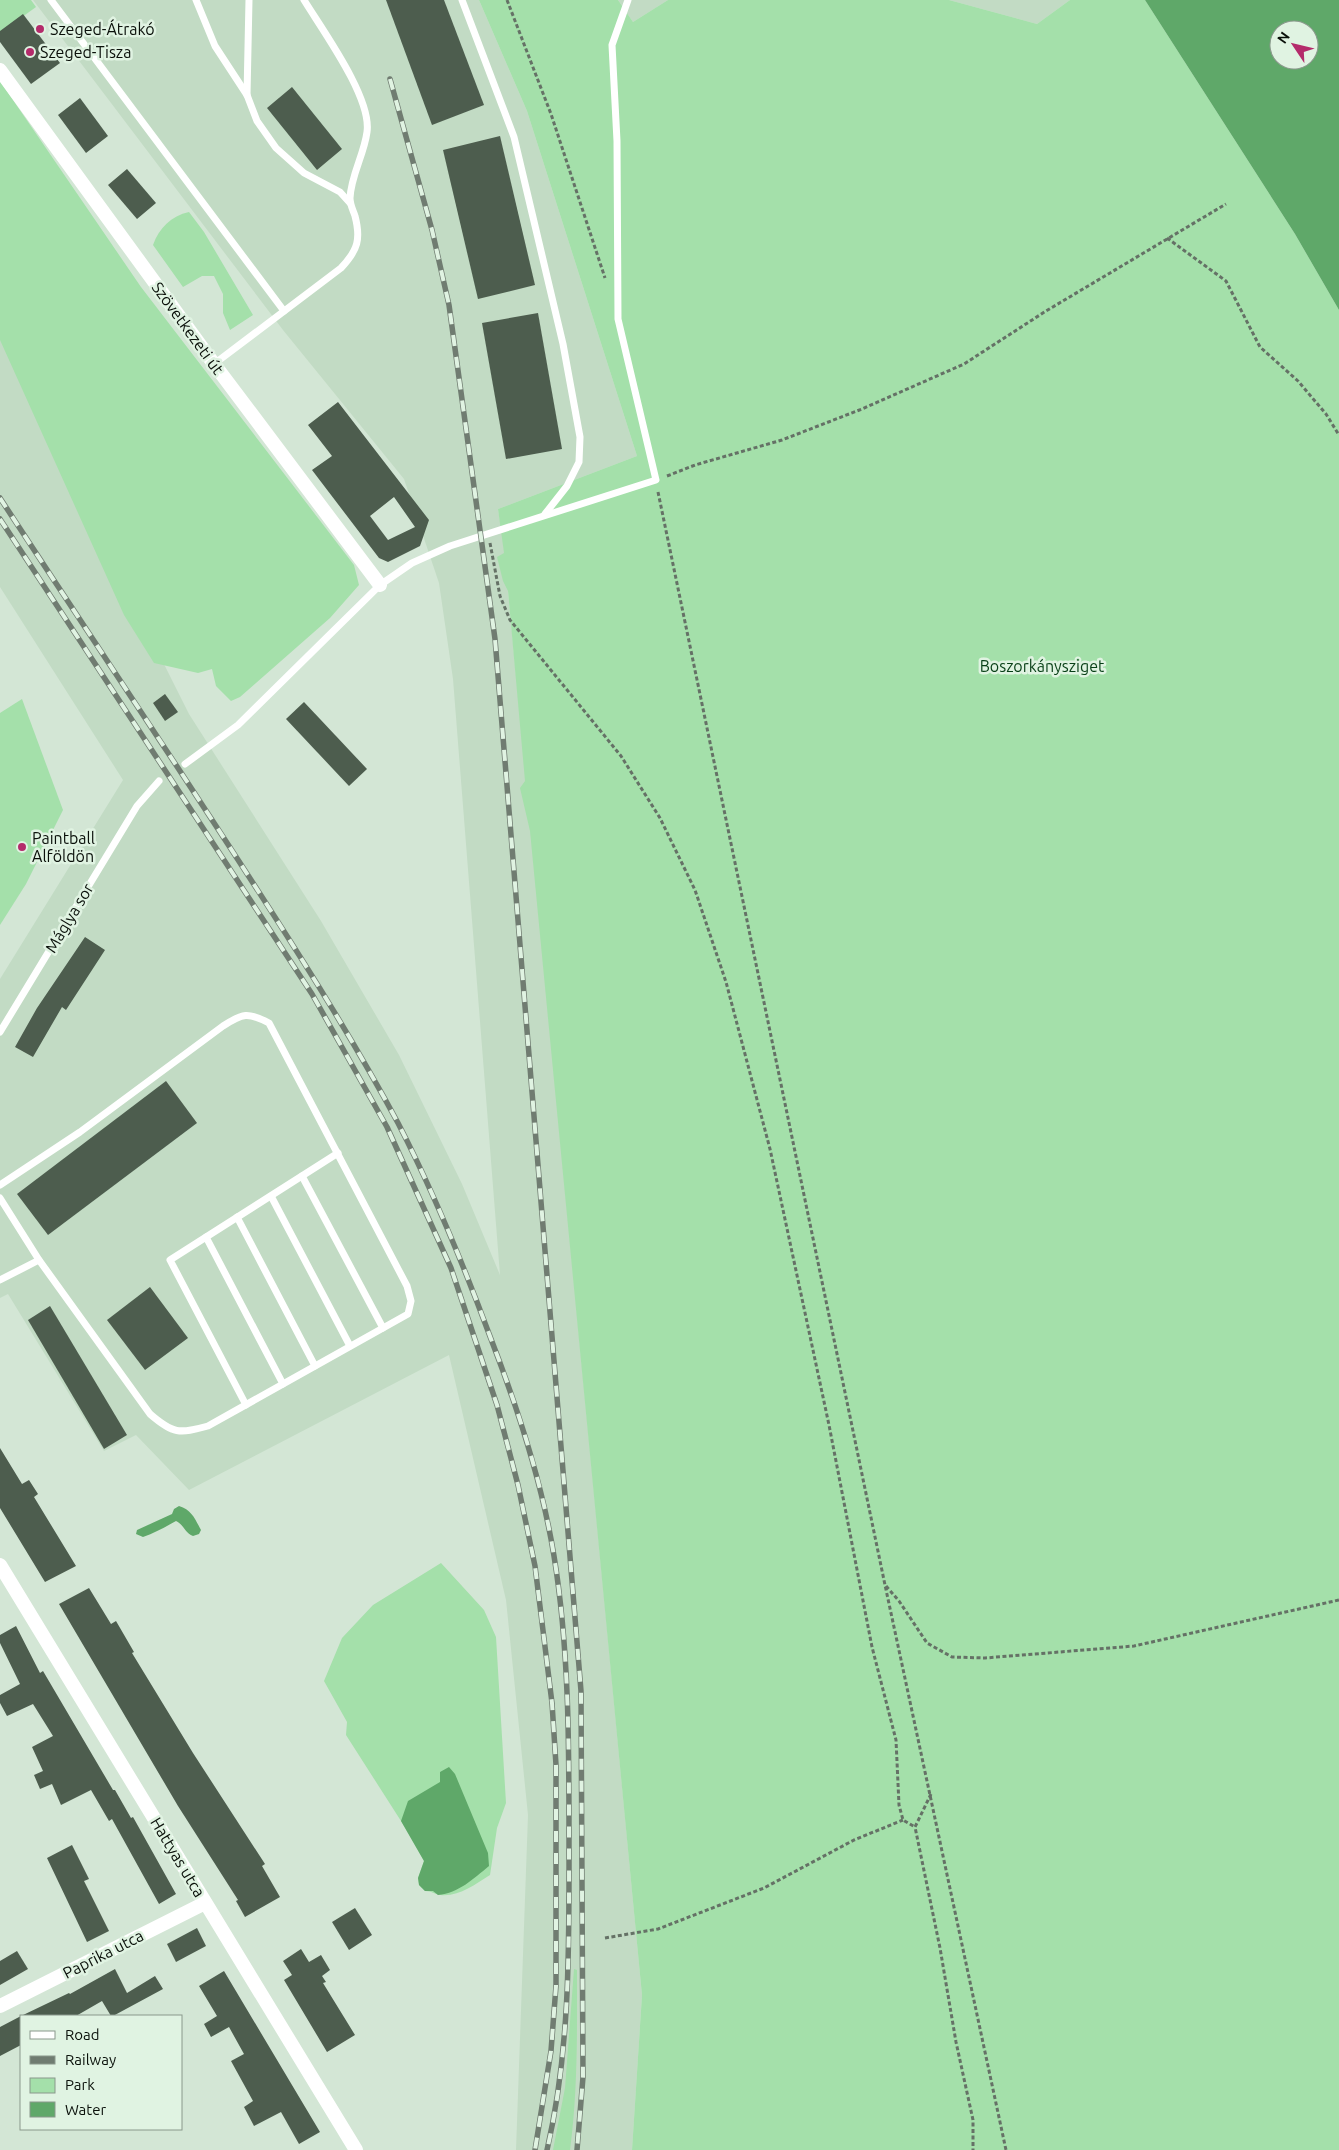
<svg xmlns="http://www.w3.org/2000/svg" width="1339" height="2150" font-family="Ubuntu,sans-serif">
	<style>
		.built { fill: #c2dbc4 }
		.green { fill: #a4e0aa }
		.water { fill: #5fa869; fill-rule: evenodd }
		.building { fill: #4d5d4e; fill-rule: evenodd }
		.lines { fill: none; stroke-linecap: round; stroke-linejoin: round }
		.path { stroke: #657166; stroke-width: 3; stroke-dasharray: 4 2.5; stroke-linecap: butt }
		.lane { stroke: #fff; stroke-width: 7 }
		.street { stroke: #fff; stroke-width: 14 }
		.rail-casing { stroke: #707c71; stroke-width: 5.5 }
		.rail { stroke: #e0f3e2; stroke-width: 4; stroke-dasharray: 11; stroke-linecap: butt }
		.poi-dot { fill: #b42b6b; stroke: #e0f3e2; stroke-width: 2 }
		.labels { text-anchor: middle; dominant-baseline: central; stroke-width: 5; stroke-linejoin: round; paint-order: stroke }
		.poi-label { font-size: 16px; fill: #0a100a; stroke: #e0f3e2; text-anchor: start }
		.street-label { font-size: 16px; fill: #0a100a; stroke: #e0f3e2 }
		.park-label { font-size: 16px; fill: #073f16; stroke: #e0f3e2 }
	</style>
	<rect width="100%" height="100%" fill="#d3e6d5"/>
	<g class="built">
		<path d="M33,0H479L527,111L637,456L498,509L503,539L642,1995L632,2150H516L528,1815L506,1600L449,1355L189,1490L136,1435L104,1451L8,1294L0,1298V979L123,780L0,587V337L189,714L321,921L399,1055L462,1184L500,1275L453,679L439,583L404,479L283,330Z"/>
		<path d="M618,0H668L633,22Z"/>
		<path d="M949,0H1070L1037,24Z"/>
	</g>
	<g class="green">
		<path d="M0,0H31L36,7L0,33Z"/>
		<path d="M479,0H618L633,22L668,0H949L1037,24L1070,0H1145L1295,234L1339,310V2150H632L642,1995L530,831L520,788L525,781L508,591L503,581L497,557L504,553L498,509L637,456L527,111Z"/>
		<path d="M0,81L141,287L354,565L359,585L330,618L240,697L231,701L216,686L212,669L198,673L154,663L124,615L0,340Z"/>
		<path d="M189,212L204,232L253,315L230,330L223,313V294L214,276H202L183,287L153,245C159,228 171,216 189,212Z"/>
		<path d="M22,699L63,810L26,884L0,925V713Z"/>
		<path d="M441,1563L484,1610L496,1637L506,1803L497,1828L490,1875C474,1885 459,1897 440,1895C434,1894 432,1891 425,1891L419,1885L418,1878L424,1861L401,1821L346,1735L347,1722L324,1681L342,1638L373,1605Z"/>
		<path d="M574,1969L577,1970C577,2030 578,2090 570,2150H553L565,2088Z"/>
	</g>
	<g class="water">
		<path d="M1145,0H1339V310L1295,234ZM1279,30H1309V60H1279Z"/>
		<path d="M179,1506C192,1510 195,1519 201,1530L199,1534L193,1536C185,1533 184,1525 176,1521C165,1527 155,1533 143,1537L136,1534L137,1530L172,1514L174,1509Z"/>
		<path d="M449,1767L455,1774L488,1853L489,1866C473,1879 459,1893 438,1895L433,1891H425L419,1885L418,1878L424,1861L401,1821L408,1801L440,1782V1772Z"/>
	</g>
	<g class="building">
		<path d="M386,0H444L484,105L432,125Z"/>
		<path d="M23,14L60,63L31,84L0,42V31Z"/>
		<path d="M292,87L342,149L317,170L267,108Z"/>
		<path d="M80,98L108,136L86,153L58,115Z"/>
		<path d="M500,136L535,285L478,299L443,150Z"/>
		<path d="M127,169L156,203L137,219L108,185Z"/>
		<path d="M538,313L562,449L506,459L482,323Z"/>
		<path d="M338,402L429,520L420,546L388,562L379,558L312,470L332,456L308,425ZM394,497L415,527L388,540L370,516Z"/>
		<path d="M165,694L178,712L165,721L153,703Z"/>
		<path d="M304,702L367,769L349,786L286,719Z"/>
		<path d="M85,937L105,950L66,1010L62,1007L33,1057L15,1047L37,1008Z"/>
		<path d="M166,1081L197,1123L48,1235L17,1194Z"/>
		<path d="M150,1287L188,1338L145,1370L107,1320Z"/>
		<path d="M50,1306L127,1435L104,1449L28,1320Z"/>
		<path d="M0,1448L22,1484L29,1480L38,1494L34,1497L76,1566L45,1582L0,1508Z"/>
		<path d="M89,1588L111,1624L116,1621L134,1652L132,1653L193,1753L265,1864L262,1866L280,1897L245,1917L236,1901L238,1900L178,1806L59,1604Z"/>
		<path d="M16,1626L40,1673L43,1671L113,1790H115L131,1818L133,1817L176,1894L159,1904L112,1819L109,1821L91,1790L61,1805L52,1784L40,1789L34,1775L43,1771L32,1747L53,1736L33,1704L7,1716L0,1703V1695L20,1684L0,1643V1635Z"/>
		<path d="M72,1845L89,1879L84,1881L109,1931L87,1942L47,1858Z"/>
		<path d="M355,1908L372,1935L349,1950L332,1922Z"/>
		<path d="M197,1928L206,1946L176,1962L167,1944Z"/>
		<path d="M301,1949L309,1962L321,1955L330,1970L322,1976L326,1982L323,1983L355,2035L327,2052L284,1980L292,1975L283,1961Z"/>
		<path d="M17,1951L28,1969L0,1985V1961Z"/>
		<path d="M115,1969L127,1993L155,1976L163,1989L113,2016H111L102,2001L76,2016H21V2045L0,2056V2027L21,2016L69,1993L70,1994Z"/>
		<path d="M224,1971L320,2132L299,2144L281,2112L254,2126L244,2107L253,2101L231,2061L244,2054L229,2027L211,2037L204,2024L217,2016L199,1986Z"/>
	</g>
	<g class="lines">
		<g class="path">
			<path d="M507,0L551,114L605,278"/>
			<path d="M1167,238L1226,281L1260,347L1298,381L1326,414L1339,435"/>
			<path d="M667,476L695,465L782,440L862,409L964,364L1046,311L1226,204"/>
			<path d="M658,492L885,1585L1006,2150"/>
			<path d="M490,543L500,596L510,620L621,756L660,818L695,890L726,982L770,1149L829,1425L872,1647L896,1740L899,1805L903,1820L915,1827"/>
			<path d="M886,1586L899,1601L927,1643L952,1657L985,1658L1134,1646L1339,1600"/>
			<path d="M931,1794L915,1827L940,1948L956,2042L973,2120V2150"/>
			<path d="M605,1938L658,1929L764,1888L854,1840L903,1820"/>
		</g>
		<g class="lane">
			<path d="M51,0L284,311"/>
			<path d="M196,0L215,46L247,95L257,121L276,148L304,173L340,192L350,203"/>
			<path d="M462,0L514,137L563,344L580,437L579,462L567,486L545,514"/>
			<path d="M247,95L249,0"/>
			<path d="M214,364L341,268C358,250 361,239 355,216C353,210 350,205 350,198C351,175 364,155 367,132C372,98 323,31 304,0"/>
			<path d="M185,764L238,725L380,585L412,563L450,546L656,480L618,319L617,141L612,45L628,0"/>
			<path d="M0,1032L137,806L159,781"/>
			<path d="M302,1176L383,1328"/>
			<path d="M0,1185L80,1132L223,1026C243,1013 248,1012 269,1023L407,1286L411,1301L408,1314L208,1426C179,1434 173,1434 150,1414L39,1260L0,1280"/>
			<path d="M271,1196L350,1346"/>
			<path d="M0,1198L39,1260"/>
			<path d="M237,1217L315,1366"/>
			<path d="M206,1237L283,1384"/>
			<path d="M246,1405L170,1260L338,1153"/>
		</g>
		<g class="street">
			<path d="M0,70L214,364L380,585"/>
			<path d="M0,1565L356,2150"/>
			<path d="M0,2006L205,1903"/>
		</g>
		<defs>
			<g id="rail">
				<path d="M390,79L432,230L449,305L495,639L581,1691L583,2077L577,2150"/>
				<path d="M0,498C84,627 170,754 253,883C304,962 354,1041 398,1123C434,1193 464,1266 491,1339C518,1409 542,1482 554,1556C569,1648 569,1742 569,1835C569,1941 571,2047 547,2150"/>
				<path d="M0,519L312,994L387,1127L451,1268L497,1405L518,1485L535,1566L552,1703L556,1765V1986L551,2051L535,2150"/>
			</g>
		</defs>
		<use href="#rail" class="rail-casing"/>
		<use href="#rail" class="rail"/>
	</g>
	<g class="poi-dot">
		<circle cx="40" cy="29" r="5"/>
		<circle cx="30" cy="52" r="5"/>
		<circle cx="22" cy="847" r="5"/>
	</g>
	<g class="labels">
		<g class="poi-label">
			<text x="50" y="29">Szeged-Átrakó</text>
			<text x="40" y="52">Szeged-Tisza</text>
			<text x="32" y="838">Paintball<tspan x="32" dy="18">Alföldön</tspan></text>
		</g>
		<g class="street-label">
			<text transform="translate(188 328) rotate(54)">Szövetkezeti út</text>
			<text transform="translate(69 918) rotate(-59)">Máglya sor</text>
			<text transform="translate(178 1857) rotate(59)">Hattyas utca</text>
			<text transform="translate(103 1954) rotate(-27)">Paprika utca</text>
		</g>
		<g class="park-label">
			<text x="1042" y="666">Boszorkánysziget</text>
		</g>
	</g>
	<rect x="20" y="2015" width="162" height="115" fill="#e0f3e2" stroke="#8a988c"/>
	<rect x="30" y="2031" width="25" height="8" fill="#ffffff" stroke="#8a988c"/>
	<text x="65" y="2040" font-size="15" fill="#0a100a">Road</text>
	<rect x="30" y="2056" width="25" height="8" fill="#707c71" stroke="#8a988c"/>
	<text x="65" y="2065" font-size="15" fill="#0a100a">Railway</text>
	<rect x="30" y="2078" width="25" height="15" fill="#a4e0aa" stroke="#8a988c"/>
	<text x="65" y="2090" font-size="15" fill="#0a100a">Park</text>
	<rect x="30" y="2102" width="25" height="15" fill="#5fa869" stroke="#8a988c"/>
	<text x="65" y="2115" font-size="15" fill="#0a100a">Water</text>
	<g transform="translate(1294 45) rotate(305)"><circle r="24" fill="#e0f3e2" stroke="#8a988c"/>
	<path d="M0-4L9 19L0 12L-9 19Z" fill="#b42b6b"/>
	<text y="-8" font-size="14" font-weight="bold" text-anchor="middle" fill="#0a100a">N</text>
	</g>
</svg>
